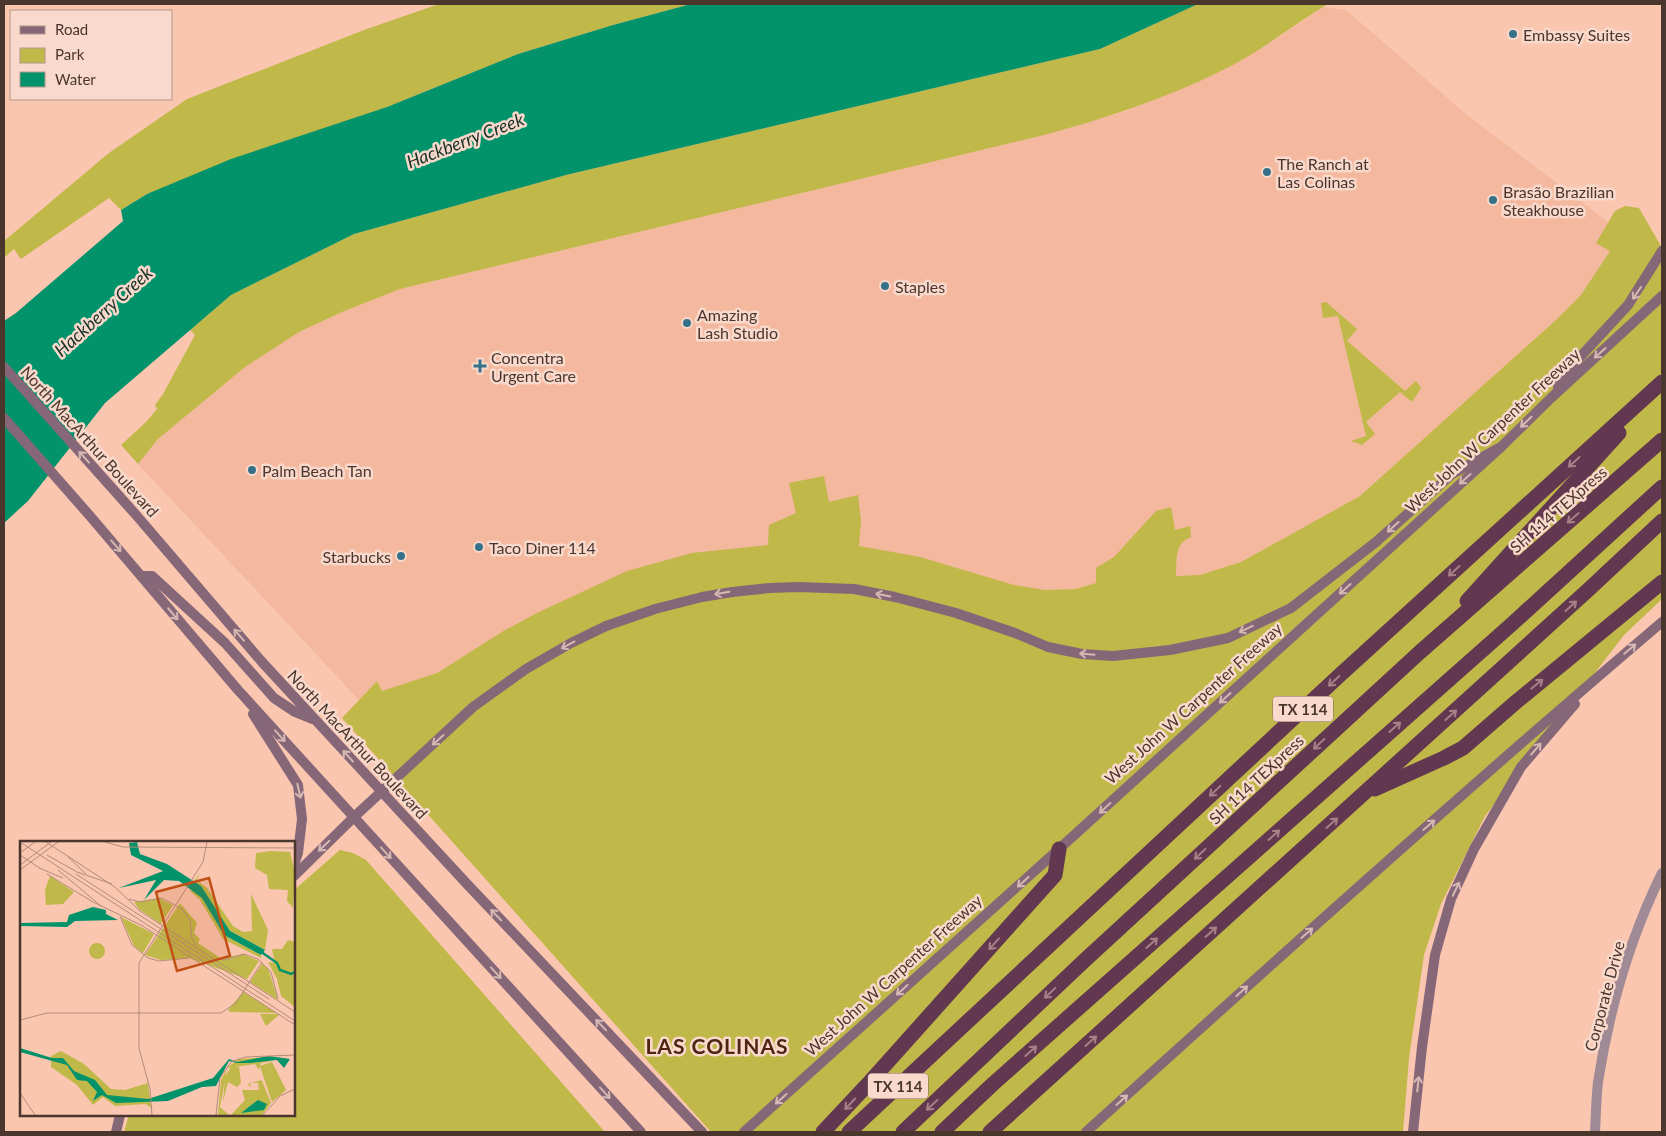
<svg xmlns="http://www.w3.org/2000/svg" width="1666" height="1136" font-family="Lato,sans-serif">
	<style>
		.built { fill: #f3b89e }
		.green { fill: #c0b848 }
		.water { fill: #02936b }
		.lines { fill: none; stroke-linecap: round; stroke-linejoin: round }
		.tertiary { stroke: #a08a96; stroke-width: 10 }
		.secondary { stroke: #866778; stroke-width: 10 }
		.motorway { stroke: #623850; stroke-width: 15 }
		.oneway { stroke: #d6b7b2 }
		.oneway2 { stroke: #a68087 }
		.poi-dot { fill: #357188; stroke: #f9d9cb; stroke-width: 2 }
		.labels { text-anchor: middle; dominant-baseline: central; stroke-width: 5; stroke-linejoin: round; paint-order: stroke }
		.shield { fill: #f9d9cb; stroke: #7f675c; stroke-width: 1 }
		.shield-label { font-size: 15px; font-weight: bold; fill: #4b362d }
		.poi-label { font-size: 16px; fill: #4b362d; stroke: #f9d9cb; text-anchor: start }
		.street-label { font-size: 16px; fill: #4b362d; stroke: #f9d9cb }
		.water-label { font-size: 18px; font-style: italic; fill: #193228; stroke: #f9d9cb }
		.district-label { font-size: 21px; font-weight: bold; letter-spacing: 1px; fill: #4d2512; stroke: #f9d9cb }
		.inset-river { fill: none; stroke: #02936b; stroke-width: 2.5 }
		.inset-road { fill: none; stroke: #b48c7b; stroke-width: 1 }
		.view { fill: #c15014; fill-opacity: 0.15; stroke: #c15014; stroke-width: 2.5 }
		.inset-edge { fill: none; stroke: #4b362d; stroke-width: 2.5 }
	</style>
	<rect width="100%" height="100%" fill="#fac6af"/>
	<path class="built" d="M1323,7L1346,10L1466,114L1621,232L1611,251L1581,295L1557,319L1360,496L1241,562L1200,575L1097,583L1076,589L1045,590L1014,585L537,613L505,630L437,673L381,692L377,681L359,700L138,464L158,439L245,367L299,332L342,312L400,289L1040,136L1127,111L1220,72L1279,37Z"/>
	<g class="green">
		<path d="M439,4H691L613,25L518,54L387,107L147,194L121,210L109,198L21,259L14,249L4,258V241L109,153L187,99L364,30Z"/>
		<path d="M1198,4H1328C1291,26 1258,54 1219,72C1162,100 1101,120 1040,136L400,289L342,312L299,332L245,367L158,439L138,464L121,445L145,423L157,409L155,405L163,394L195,335L190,330L231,295L354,234L566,175L1100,49Z"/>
		<path d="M1625,206L1639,208L1662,248V599L1624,635L1485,816L1441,904L1424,955L1409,1058L1403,1132H711L342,718L377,681L382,691L437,673L505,630L537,613L627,571L692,553L768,545L769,525L796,513L789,483L824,476L829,502L858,495L861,521L859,546L920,557L1014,585L1045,590L1076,589L1096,583V568L1114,557L1156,511L1171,507L1175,530L1190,526L1191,537C1174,543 1177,560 1176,576L1200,575L1241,562L1360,496L1557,319L1581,295L1610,251L1596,243L1615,211Z"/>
		<path d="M1326,302L1357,329L1347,341L1405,391L1416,381L1421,388L1412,402L1400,392L1366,422L1375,434L1362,445L1351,441L1366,436L1338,316L1323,318L1321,303Z"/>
		<path d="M340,850L353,853L366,860L605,1132H124L129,1115H294V890Z"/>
	</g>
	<path class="water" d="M691,4H1198L1100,49L566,175L354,234L231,295L105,403L28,501L4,523V321L16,313L123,221L121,210L147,194L231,159L387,107L518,54L613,25Z"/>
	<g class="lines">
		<path class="tertiary" d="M1595,1132C1596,1116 1596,1099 1598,1082C1609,1011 1630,938 1662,873"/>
		<g class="secondary">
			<path d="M4,367L137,516L262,662L467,884L702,1132"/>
			<path d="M1558,387L1569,369L1628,305L1662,251"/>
			<path d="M4,418L90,516L238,690L641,1132"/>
			<path d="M142,576H152L225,643L274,698L295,712L312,719"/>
			<path d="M253,714L298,785L302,819L298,853L294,865"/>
			<path d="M294,876L354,817L473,707L526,669L571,643L606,626L655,609L702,597L732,592L770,588L799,587L854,589L895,597L956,613L1015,633L1048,647L1082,654L1113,656L1170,650L1228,638L1291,608L1376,542L1452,474L1501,447"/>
			<path d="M116,1132L120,1115"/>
			<path d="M744,1132L1059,849L1501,447L1551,398L1662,296"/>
			<path d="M1086,1132C1276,960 1467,788 1662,622"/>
			<path d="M1413,1132L1422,1047L1435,955L1451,899L1474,849L1521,767L1575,704"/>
		</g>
		<g class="motorway">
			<path d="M1467,601L1619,433"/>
			<path d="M1375,789L1444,758L1463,748L1516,702L1662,582"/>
			<path d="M823,1132L868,1084L1055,875L1059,849"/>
			<path d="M849,1132L1341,674L1662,382"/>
			<path d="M903,1132L1085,960L1420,652L1662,440"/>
			<path d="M942,1132L994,1083L1512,624L1662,487"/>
			<path d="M990,1132L1587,591L1662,521"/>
		</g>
	</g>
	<defs><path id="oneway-shaft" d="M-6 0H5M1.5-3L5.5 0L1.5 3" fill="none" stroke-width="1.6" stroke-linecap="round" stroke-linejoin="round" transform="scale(1.25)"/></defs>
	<g class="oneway">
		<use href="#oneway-shaft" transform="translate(1637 293) rotate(124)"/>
		<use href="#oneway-shaft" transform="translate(1600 353) rotate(138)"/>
		<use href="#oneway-shaft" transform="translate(1526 422) rotate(136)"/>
		<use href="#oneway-shaft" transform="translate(84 457) rotate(-132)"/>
		<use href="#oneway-shaft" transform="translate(1465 479) rotate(138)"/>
		<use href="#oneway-shaft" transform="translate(1393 527) rotate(138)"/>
		<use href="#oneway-shaft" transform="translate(116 546) rotate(49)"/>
		<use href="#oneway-shaft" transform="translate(1345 589) rotate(138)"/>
		<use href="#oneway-shaft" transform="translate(722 593) rotate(170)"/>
		<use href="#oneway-shaft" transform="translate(883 595) rotate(-169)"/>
		<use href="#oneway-shaft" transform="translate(173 614) rotate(50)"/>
		<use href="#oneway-shaft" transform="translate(1246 629) rotate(155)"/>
		<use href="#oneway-shaft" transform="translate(239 635) rotate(-131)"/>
		<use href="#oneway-shaft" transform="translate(568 645) rotate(152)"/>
		<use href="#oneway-shaft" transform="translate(1630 649) rotate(-40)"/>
		<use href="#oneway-shaft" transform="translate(1087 654) rotate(-175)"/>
		<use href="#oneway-shaft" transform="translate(1225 698) rotate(138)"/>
		<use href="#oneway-shaft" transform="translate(280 736) rotate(48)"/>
		<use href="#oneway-shaft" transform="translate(438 740) rotate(138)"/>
		<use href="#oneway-shaft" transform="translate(1536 749) rotate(-49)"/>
		<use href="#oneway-shaft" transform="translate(348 756) rotate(-132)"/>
		<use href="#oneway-shaft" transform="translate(299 791) rotate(77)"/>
		<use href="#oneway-shaft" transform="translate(1105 808) rotate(137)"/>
		<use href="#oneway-shaft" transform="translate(1429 825) rotate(-41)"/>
		<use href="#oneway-shaft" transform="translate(324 846) rotate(136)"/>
		<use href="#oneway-shaft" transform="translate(386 853) rotate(48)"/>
		<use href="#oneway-shaft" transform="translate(1023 882) rotate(138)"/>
		<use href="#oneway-shaft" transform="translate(1456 889) rotate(-65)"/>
		<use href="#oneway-shaft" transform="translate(496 915) rotate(-134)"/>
		<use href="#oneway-shaft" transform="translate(1307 933) rotate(-41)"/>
		<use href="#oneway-shaft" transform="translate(496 973) rotate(48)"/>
		<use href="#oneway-shaft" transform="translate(902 990) rotate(138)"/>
		<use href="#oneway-shaft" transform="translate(1242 991) rotate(-42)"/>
		<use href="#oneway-shaft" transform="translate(601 1025) rotate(-134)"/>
		<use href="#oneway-shaft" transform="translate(1418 1084) rotate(-84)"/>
		<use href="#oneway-shaft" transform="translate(605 1093) rotate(48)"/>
		<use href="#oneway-shaft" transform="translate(781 1099) rotate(138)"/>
		<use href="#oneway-shaft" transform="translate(1122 1100) rotate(-42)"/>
	</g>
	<g class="oneway2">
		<use href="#oneway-shaft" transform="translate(1574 462) rotate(138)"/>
		<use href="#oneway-shaft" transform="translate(1573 518) rotate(139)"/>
		<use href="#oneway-shaft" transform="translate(1454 571) rotate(138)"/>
		<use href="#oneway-shaft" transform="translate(1571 606) rotate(-42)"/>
		<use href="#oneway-shaft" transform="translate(1334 681) rotate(137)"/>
		<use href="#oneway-shaft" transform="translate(1537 684) rotate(-39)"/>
		<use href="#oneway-shaft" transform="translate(1451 715) rotate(-42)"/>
		<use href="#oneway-shaft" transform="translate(1395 727) rotate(-42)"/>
		<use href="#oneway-shaft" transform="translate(1319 744) rotate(137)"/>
		<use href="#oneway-shaft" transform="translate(1215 791) rotate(137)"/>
		<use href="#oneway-shaft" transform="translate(1332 823) rotate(-42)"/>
		<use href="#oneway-shaft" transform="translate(1274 835) rotate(-42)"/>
		<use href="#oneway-shaft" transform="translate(1200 854) rotate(137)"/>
		<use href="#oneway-shaft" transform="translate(1211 932) rotate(-42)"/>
		<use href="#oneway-shaft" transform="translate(1152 943) rotate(-42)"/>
		<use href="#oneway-shaft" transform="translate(994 944) rotate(132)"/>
		<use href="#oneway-shaft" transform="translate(1050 993) rotate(137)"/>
		<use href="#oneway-shaft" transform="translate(1091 1041) rotate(-42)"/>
		<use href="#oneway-shaft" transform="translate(1031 1051) rotate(-42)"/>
		<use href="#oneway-shaft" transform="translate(850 1104) rotate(133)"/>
		<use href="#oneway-shaft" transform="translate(932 1105) rotate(137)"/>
	</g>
	<g class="poi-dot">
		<circle cx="1513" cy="34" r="5"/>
		<circle cx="1267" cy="172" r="5"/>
		<circle cx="1493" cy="200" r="5"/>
		<circle cx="885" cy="286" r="5"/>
		<circle cx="687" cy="323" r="5"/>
		<path d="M477.5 358.5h5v5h5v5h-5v5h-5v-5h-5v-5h5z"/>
		<circle cx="252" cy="470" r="5"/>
		<circle cx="479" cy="547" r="5"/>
		<circle cx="401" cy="556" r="5"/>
	</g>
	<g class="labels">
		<g class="shield">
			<rect x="1273" y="696.5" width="60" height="25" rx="4"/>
			<rect x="868" y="1073.5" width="60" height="25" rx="4"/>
		</g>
		<g class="shield-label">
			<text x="1303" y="709">TX 114</text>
			<text x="898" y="1086">TX 114</text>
		</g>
		<g class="poi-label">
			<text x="1523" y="34">Embassy Suites</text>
			<text x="1277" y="163">The Ranch at<tspan x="1277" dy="18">Las Colinas</tspan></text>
			<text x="1503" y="191">Brasão Brazilian<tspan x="1503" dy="18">Steakhouse</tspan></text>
			<text x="895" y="286">Staples</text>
			<text x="697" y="314">Amazing<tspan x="697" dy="18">Lash Studio</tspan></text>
			<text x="491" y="357">Concentra<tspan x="491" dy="18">Urgent Care</tspan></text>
			<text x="262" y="470">Palm Beach Tan</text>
			<text x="489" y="547">Taco Diner 114</text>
			<text x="391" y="556" text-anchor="end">Starbucks</text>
		</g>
		<g class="street-label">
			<text transform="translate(1492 430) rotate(-43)">West John W Carpenter Freeway</text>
			<text transform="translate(90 441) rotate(48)">North MacArthur Boulevard</text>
			<text transform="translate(1558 509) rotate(-41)">SH 114 TEXpress</text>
			<text transform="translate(1193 703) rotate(-42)">West John W Carpenter Freeway</text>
			<text transform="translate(358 744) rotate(47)">North MacArthur Boulevard</text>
			<text transform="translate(1256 779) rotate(-43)">SH 114 TEXpress</text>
			<text transform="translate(893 975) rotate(-42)">West John W Carpenter Freeway</text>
			<text transform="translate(1604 996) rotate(-75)">Corporate Drive</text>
		</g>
		<g class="water-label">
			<text transform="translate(465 140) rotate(-21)">Hackberry Creek</text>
			<text transform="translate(103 311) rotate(-42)">Hackberry Creek</text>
		</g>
		<g class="district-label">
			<text x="717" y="1045">LAS COLINAS</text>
		</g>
	</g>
	<g transform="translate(20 841)">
		<rect width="275" height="275" fill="#fac6af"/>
		<path d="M251,10L270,11L275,32L273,67L267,60L268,49L249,48L247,34L235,27L236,12ZM180,32L177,39L187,47L213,85L223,91L232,90L231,53L248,89L245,109L210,90L175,39ZM30,35L54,51L43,63L26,64L25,49ZM169,49L176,50L182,57L204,94L241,114V117L203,98L180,59ZM139,57L153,64L141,83L119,68L114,61ZM160,62L177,82L174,92L180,98L178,102L199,116L198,118L223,113L239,120L227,138L169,117L141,119L125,114ZM101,76L134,93L123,112L114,105ZM268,99L275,101V166L261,155L257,138L248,121L255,122L252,108H262ZM69 110a8 8 0 1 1 16 0a8 8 0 1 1-16 0ZM242,123L248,127L258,159L230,141ZM223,151L257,172L210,171L208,169ZM240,173H257L259,174L246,185ZM41,210L64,223L91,248L105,249L128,242L131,267L126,263L95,265L83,256L73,264L57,244L31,226V215ZM246,216L233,220H252L241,222L239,229L235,223L207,227L200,266L209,274H198L201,239L208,226L219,218ZM252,221L266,249L252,261L240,225ZM211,226H219L221,242L217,246L208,241L203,261L205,236ZM242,240L251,262L242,274H211L225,259L222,249H239L238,242H231L230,246L228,243L241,239Z" fill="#c0b848"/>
		<path d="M117,1L120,13L147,23L181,45L210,90L245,109L241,114L204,94L182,57L159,40L144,39L124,59L136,39L99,47L143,30L111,14L109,2ZM73,66L86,69V73L98,79L55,80L47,86L0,85V82L47,81L49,74ZM0,207L32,217H43L54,230L75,239L87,254L128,258L193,237L209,218L217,221L249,215L270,218L264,227L257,219L230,222H217L209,220L196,245L182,246L148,260L96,262L82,254L73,260L77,251L67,240L57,239L47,224L0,211ZM238,259L247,263L244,269L221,272Z" fill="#02936b"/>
		<path class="inset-river" d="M240,110L257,122L260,129L271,133L275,131"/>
		<path class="inset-road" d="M0,1L275,180M26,1L95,46L120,70L275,171M85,1L103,6L275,7M0,12L15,1M0,14L21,28M27,14L57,31L92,43M48,16L66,33M0,24L31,1M19,27L43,37M0,29L38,1M38,29L81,65M27,33L73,61L121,84L275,184M56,33L249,158M109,58L120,61L142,57L162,68L170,79L172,98L177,105M100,75L112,104L128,117L139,120L169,117M196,118L205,119L224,113L238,118L251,131L258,158M0,179L27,172H201L216,162L242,121M0,252L15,274M132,274L130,248L119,207V122L183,21L187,1M196,274L200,237L211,221L225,216L275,214M243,274L260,255L275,248"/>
		<path class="view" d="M189,37L210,115L157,130L136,51Z"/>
		<rect width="275" height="275" class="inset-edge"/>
	</g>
	<rect width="1666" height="1136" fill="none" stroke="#4b362d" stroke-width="10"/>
	<rect x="10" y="10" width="162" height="90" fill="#f9d9cb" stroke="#b3988c"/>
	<rect x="20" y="26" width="25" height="8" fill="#866778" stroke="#b3988c"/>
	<text x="55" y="35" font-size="15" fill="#4b362d">Road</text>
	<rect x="20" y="48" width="25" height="15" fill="#c0b848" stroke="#b3988c"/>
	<text x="55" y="60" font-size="15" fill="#4b362d">Park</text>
	<rect x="20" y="72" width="25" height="15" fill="#02936b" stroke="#b3988c"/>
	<text x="55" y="85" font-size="15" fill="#4b362d">Water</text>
</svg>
